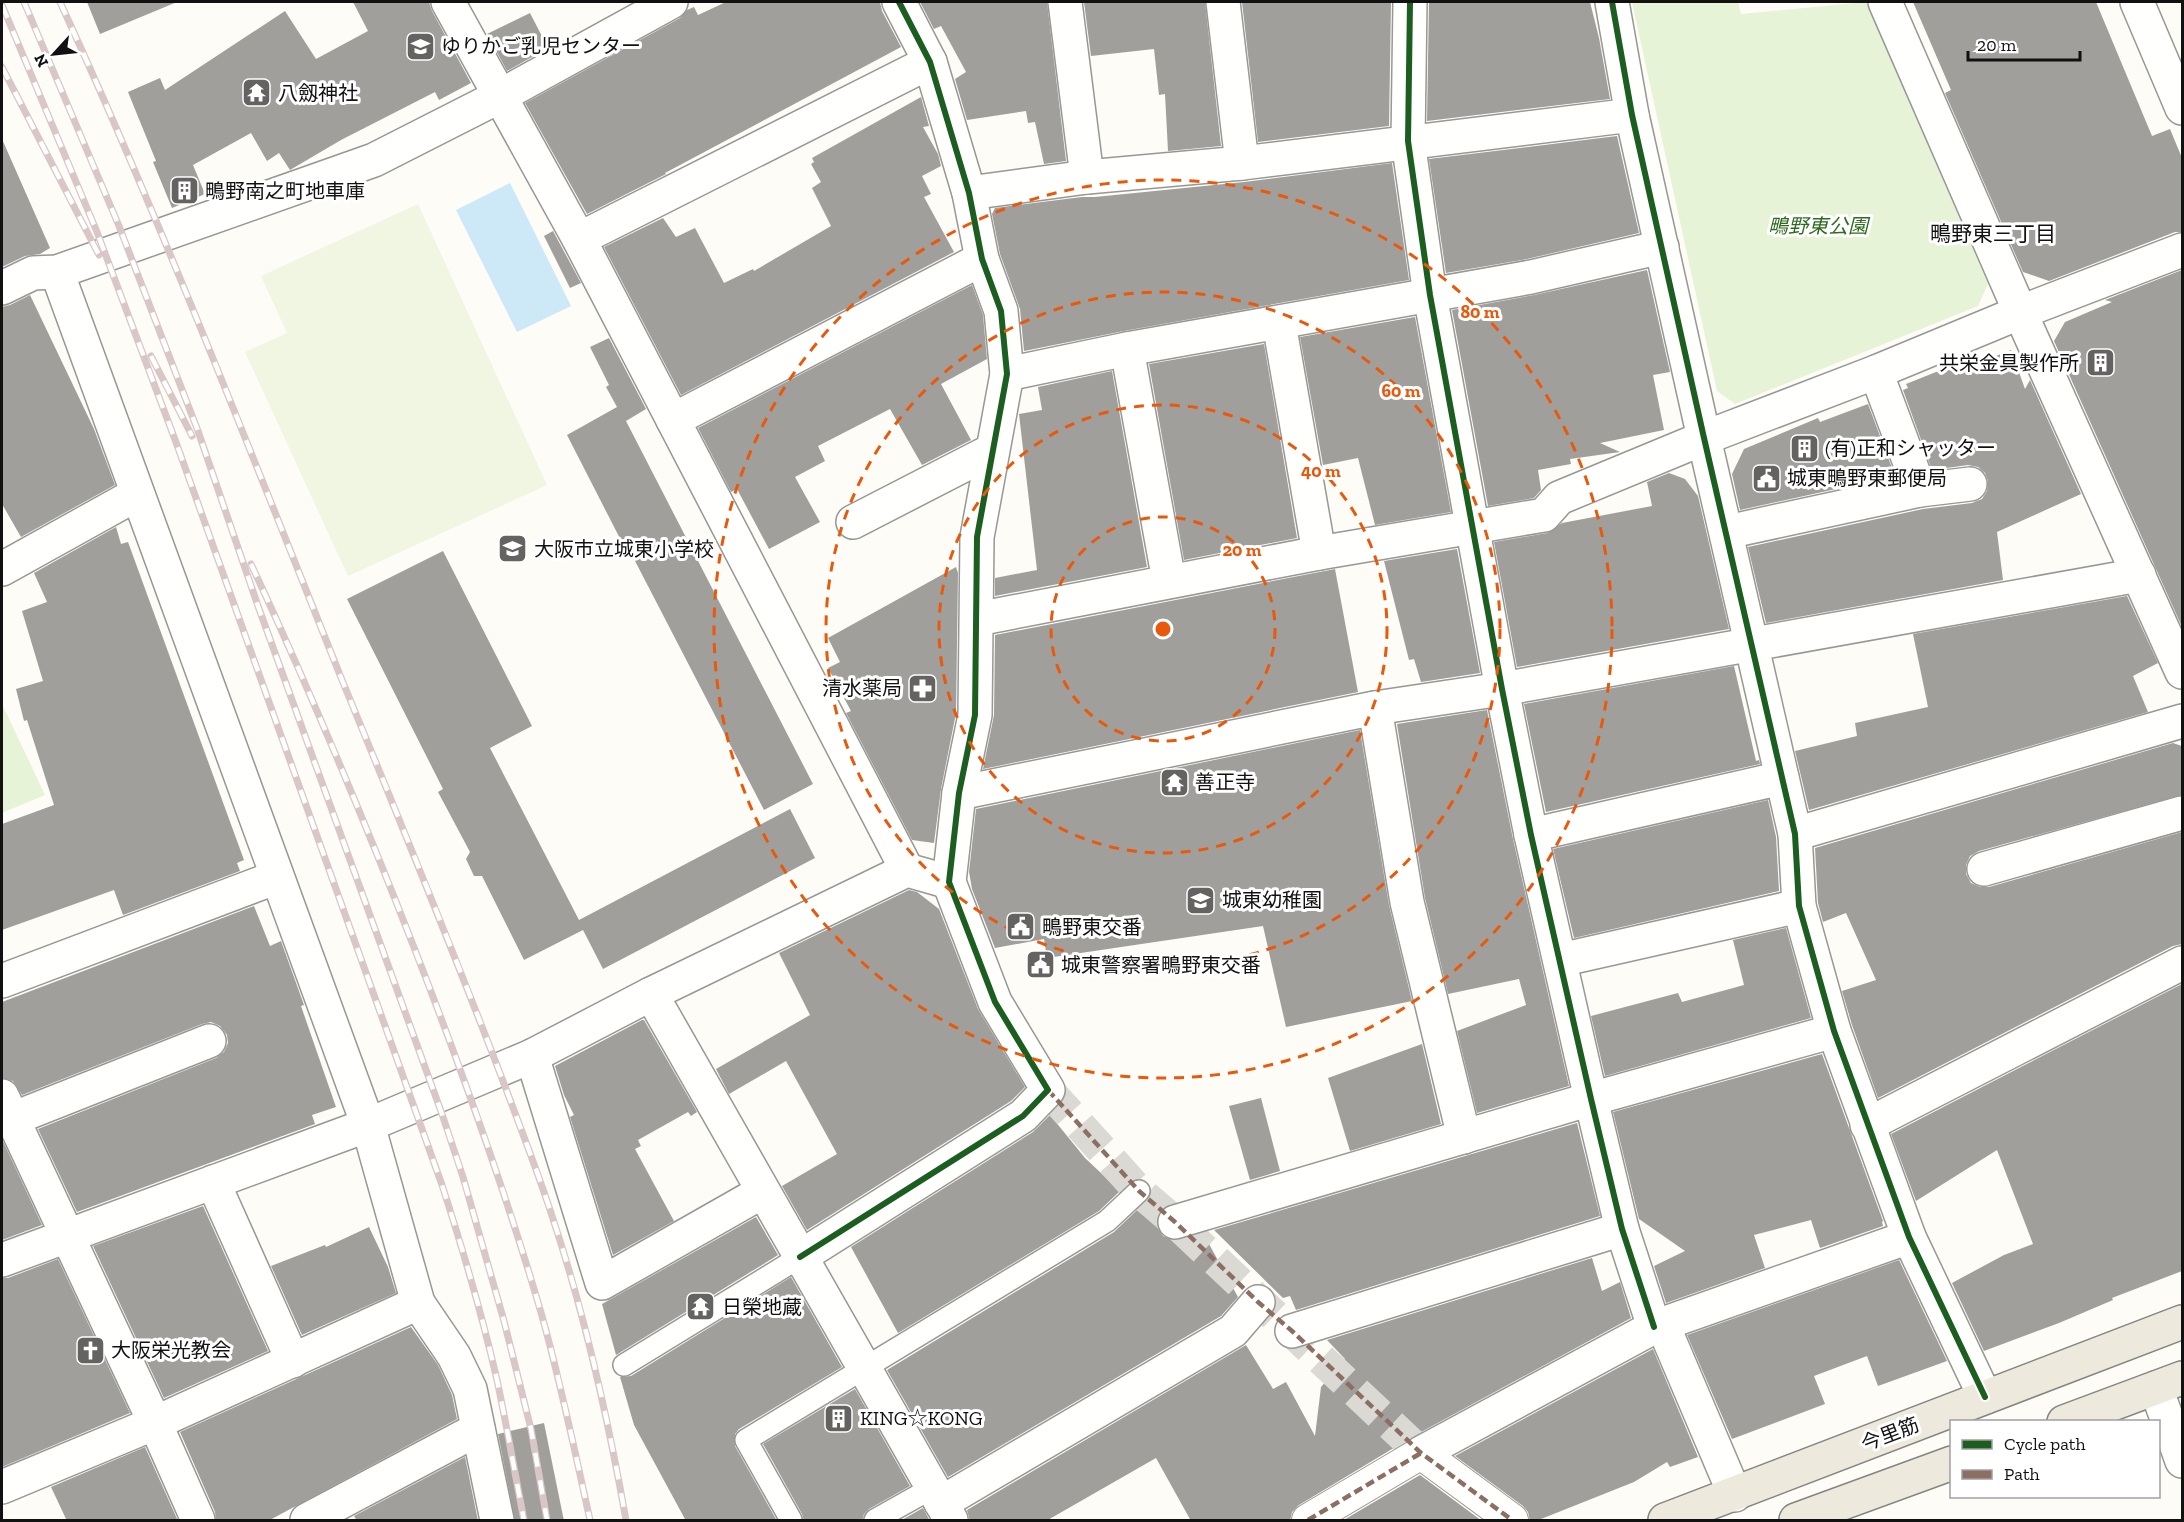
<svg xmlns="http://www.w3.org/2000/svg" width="2184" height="1522" font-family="'Zilla Slab','Noto Sans JP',serif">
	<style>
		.green { fill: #e7f3d7 }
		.pitch { fill: #f0f6e1 }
		.water { fill: #cde8f7 }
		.building { fill: #a19f9c }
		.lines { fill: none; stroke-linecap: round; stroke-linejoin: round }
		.pedestrian-tunnel { stroke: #dad9d4; stroke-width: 32; stroke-dasharray: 32 16; stroke-linecap: butt }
		.service-casing { stroke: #979795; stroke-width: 24 }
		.pedestrian-casing { stroke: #979795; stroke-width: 34 }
		.minor-casing { stroke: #979795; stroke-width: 36 }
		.primary-casing { stroke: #858482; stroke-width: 36 }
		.service { stroke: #fffffe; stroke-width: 21 }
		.pedestrian { stroke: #fffffe; stroke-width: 32 }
		.minor { stroke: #fffffe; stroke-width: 33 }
		.primary { stroke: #ede9dc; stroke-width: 33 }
		.rail-casing { stroke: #d9c6c7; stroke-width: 7 }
		.rail { stroke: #fff; stroke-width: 4.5; stroke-dasharray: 14; stroke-linecap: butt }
		.quiet { stroke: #8d6e63; stroke-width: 4.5; stroke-dasharray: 9 4.5; stroke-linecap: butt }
		.cycleway-casing { stroke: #fff; stroke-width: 10 }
		.cycleway { stroke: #1b5e20; stroke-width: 6 }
		.ring { fill: none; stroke: #e8590c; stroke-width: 3; stroke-dasharray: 10 8 }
		.labels { text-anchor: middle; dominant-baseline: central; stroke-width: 6; stroke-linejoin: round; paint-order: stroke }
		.poi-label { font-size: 20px; fill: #111; stroke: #fff; text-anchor: start }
		.park-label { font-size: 20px; font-style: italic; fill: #2f6b1f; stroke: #fff }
		.street-label { font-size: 20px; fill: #111; stroke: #fff }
		.neighbourhood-label { font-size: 21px; fill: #111; stroke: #fff }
		.centre { fill: #e8590c; stroke: #fff; stroke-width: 3 }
		.ring-label { font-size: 18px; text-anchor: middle; font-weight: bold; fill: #e8590c; stroke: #fff; stroke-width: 6; stroke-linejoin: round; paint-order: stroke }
	</style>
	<rect width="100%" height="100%" fill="#fdfcf7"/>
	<g class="green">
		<path d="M1632,2H1738L1741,14L1866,2L1988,284L1978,306L1735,404L1717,391Z"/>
		<path d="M2,704L45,795L2,813Z"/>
	</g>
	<path class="pitch" d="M418,204L547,485L348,576L245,352L287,333L261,276Z"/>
	<path class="water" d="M510,183L571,306L517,332L456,210Z"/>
	<g class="building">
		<path d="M87,2H177L100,34Z"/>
		<path d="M353,2H429L432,11L471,83L439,100L435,92L341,140L290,170L279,153L267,161L251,133L193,165L205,194L172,208L153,162L156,161L128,92L160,78L165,90L285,11L316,59L368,31Z"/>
		<path d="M726,2H880L882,11L901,47L665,173L666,174L587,214L525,103L680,18L687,10L694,7L698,15Z"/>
		<path d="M920,2H1047L1066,161L1044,164L1035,122L1028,123L1026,111L967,120L955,79L966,72L941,26L934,29Z"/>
		<path d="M1084,2H1205L1221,146L1168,151L1165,94L1159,95L1154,49L1091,56Z"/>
		<path d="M1242,2H1391L1389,126L1258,142Z"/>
		<path d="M1429,2H1590L1599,38L1610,99L1427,121Z"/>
		<path d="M1913,2H2096L2152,136L2170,129L2182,158V232H2175L2049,281L2023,272L1945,93L1951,90Z"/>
		<path d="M530,13L548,48L507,71L487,34Z"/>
		<path d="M921,97L929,126L923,127L938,154L941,166L922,176L931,194L924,197L954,252L681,395L604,247L663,218L676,237L695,228L724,283L753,269L754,271L831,226L812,188L821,182L811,164L814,162L812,158Z"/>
		<path d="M1617,136L1639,233L1527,259L1446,273L1429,159Z"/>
		<path d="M2,139L50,248L40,254L25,256L2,267Z"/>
		<path d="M1392,163L1409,280L1124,331L1024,351L1020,309L1000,254L992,214L995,208L1082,197H1095L1244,182Z"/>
		<path d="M553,231L581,283L570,288L544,236Z"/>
		<path d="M1647,270L1670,372L1653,375L1664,430L1600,443L1620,452L1570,459L1571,464L1538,470L1541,490L1534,498L1488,506L1452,310L1534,295Z"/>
		<path d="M2182,270V627L2054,341L2065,322L2112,302L2105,300Z"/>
		<path d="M972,285L983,315L987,359L941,384L971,440L922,465L890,409L818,446L825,461L795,477L820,522L769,549L737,489L731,492L698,428Z"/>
		<path d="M30,295L94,429L115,485L21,537L2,504V307L10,305Z"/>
		<path d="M1415,317L1451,512L1375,525L1358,458L1323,465L1300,337Z"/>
		<path d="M609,338L646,409L626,421L813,784L764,810L634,559L631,560L567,435L617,407L606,387L609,385L590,347Z"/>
		<path d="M1264,344L1297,538L1184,560L1149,364Z"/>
		<path d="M2011,350L2025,389L2030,380L2081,494L1997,532L2003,580L1766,623L1748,547L1923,509L1972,503L1982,499L1987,491L1988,481L1985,473L1978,467L1968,465L1932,470L1903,390L1908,388L1906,384L1936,372L1954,366L1956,372Z"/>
		<path d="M1112,371L1147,567L995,596V578L1037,570L1019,414L1042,410L1038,387Z"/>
		<path d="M1868,404L1895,476L1740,510L1732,474L1744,449L1818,418L1820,422Z"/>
		<path d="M1669,473L1685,479L1698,496L1729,629L1517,667L1494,542L1547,533L1562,523L1652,506L1647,482Z"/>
		<path d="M116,527L121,544L128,542L244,860L237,863L240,871L123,915L114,890L2,930V824L54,805L27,720L24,721L16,689L43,681L22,611L47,602L34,573Z"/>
		<path d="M1457,549L1480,673L1421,682L1414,659L1409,660L1384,561Z"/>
		<path d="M443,551L532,726L490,748L579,920L790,809L815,858L603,969L583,930L524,960L482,876H474L466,859L470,852L438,792L443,789L347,599Z"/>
		<path d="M956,567L958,573L956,713L941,789L934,843L912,840L846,713L851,711L828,668L840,662L828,638Z"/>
		<path d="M1335,569L1358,692L983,769L994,715L995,635Z"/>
		<path d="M2127,596L2158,663L2133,676L2148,712L1809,810L1795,751L1857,736L1855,723L1928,707L1913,634Z"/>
		<path d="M1734,666L1756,761L1759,760L1760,764L1546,812L1524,704Z"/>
		<path d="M1487,710L1513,839L1569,1086L1477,1113L1457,1031L1526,1005L1519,979L1448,994L1425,898L1397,724Z"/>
		<path d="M1360,730L1389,905L1412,1001L1286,1027L1263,926L1047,958L1044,939L995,948L972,889L969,872L976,809Z"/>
		<path d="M2173,743L2182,746V795L1979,851L1970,856L1966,865V874L1971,883L1980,887H1989L2182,832V944L2173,946L1878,1098L1852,1025L1842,991L1876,980L1846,913L1823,922L1818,903L1815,848Z"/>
		<path d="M1768,800L1776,837L1779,891L1574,938L1553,849Z"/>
		<path d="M909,890L917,892L939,909L978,1009L1025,1087L1011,1101L807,1230L782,1186L837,1154L786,1061L729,1094L716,1069L810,1015L779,953Z"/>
		<path d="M254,906L270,946L281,941L304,1005L301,1006L336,1107L312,1115L315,1124L77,1212L38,1129L216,1058L224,1052L228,1043L227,1035L220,1026L211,1022L202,1024L22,1095L13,1081L2,1078V1002Z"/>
		<path d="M1786,928L1811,1018L1605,1076L1591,1016L1678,993L1682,1002L1744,985L1733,940Z"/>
		<path d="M2182,984V1271L2112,1298L2113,1300L2059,1323L1984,1351L1952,1283L2004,1255L2033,1244L1997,1150L1916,1201L1891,1134Z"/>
		<path d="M642,1020H644L697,1112L691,1116L688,1112L638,1140L641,1146L635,1149L674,1221L613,1255L570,1117L574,1115L564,1095L555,1066Z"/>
		<path d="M1422,1044L1441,1124L1350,1151L1328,1078Z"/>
		<path d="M1822,1054L1883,1221L1882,1222L1883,1226L1820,1248L1811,1220L1754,1235L1765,1268L1666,1303L1654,1266L1685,1251L1639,1219L1613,1112Z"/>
		<path d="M1261,1098L1280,1171L1250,1180L1229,1106Z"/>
		<path d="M1050,1115L1085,1158L1120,1191L1099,1211L898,1333L851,1247L1033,1132Z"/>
		<path d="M1577,1123L1600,1216L1296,1310L1290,1296L1283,1298L1214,1230Z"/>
		<path d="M2,1139L42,1225L2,1240Z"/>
		<path d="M203,1206L268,1351L164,1398L93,1246Z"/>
		<path d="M1138,1209L1157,1226L1163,1236L1173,1240L1184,1250L1192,1236L1203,1233L1238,1297L1221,1316L948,1477L887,1370L1114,1232Z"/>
		<path d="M756,1217L778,1255L616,1355L602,1304Z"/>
		<path d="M369,1227L388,1267L396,1293L302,1335L271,1266L325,1245L326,1247Z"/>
		<path d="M1592,1258L1602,1291L1620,1282L1631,1318L1412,1437L1299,1505L1292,1512L1290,1521H1191L1156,1458L1046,1521H970L967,1510L1246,1345L1273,1389L1286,1382L1315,1436L1321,1387L1345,1359L1327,1340Z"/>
		<path d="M58,1259L130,1413L2,1467V1278H8Z"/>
		<path d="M1899,1260L1947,1361L1878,1386L1867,1356L1814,1376L1825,1404L1732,1439L1687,1335Z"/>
		<path d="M791,1277L842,1367L739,1429L735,1434V1446L777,1521H686L634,1425L620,1377L631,1376Z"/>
		<path d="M411,1327L438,1365L452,1395L457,1419L268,1521H216L215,1512L180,1432Z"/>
		<path d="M1653,1349L1698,1457L1670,1467L1667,1462L1634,1482L1536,1521H1530L1528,1512L1523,1506L1455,1456Z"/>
		<path d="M855,1389L910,1486L869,1509L864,1514L862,1521H804L802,1514L763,1444Z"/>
		<path d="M544,1423L564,1521H515L498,1434Z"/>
		<path d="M145,1447L178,1521H67L51,1487Z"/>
		<path d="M465,1457L478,1521H357L354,1516Z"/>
		<path d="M1420,1475L1482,1521H1342Z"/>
		<path d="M923,1508L930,1521H900Z"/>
	</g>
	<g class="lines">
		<path class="pedestrian-tunnel" d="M1048,1090L1139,1191L1175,1222L1421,1453"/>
		<defs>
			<g id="service">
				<path d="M624,1365L800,1257"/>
				<path d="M791,1520L746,1440L1107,1221L1139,1191"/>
				<path d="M875,1520L932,1488"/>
			</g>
			<path id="pedestrian" d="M1308,1520L1421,1453L1512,1520"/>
			<g id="minor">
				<path d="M448,2L579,239L907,870"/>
				<path d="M1065,2L1087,177"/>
				<path d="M1223,2L1242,163"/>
				<path d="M1410,2L1408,141L1430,295L1502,689L1531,835L1591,1099L1622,1229L1654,1327"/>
				<path d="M1612,2L1632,115L1704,438L1795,834L1799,906L1834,1031L1909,1237L1985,1397"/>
				<path d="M1885,2L2028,330L2182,672"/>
				<path d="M2137,2L2182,108"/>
				<path d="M969,193L1087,177L1242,163L1632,115"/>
				<path d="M579,239L930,62"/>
				<path d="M57,272L368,1125L418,1303L454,1356L470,1389L497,1520"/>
				<path d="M2,288L33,273L57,272L374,160L500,96L671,2"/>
				<path d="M1279,323L1319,553"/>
				<path d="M1127,349L1169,581"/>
				<path d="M1007,374L1127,349L1531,277L1662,247"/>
				<path d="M673,420L982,259"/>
				<path d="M1920,490L1970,484"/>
				<path d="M853,522L991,451"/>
				<path d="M1727,532L1920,490L1876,372"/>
				<path d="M2,569L128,499"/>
				<path d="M977,619L1319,553L1544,515L1559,498L1704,438L1876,372L2021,312L2182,250"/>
				<path d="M1375,708L1407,902L1464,1137"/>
				<path d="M959,793L1375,708L1502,689L2139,575"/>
				<path d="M1795,834L2182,721"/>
				<path d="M1531,835L1782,778"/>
				<path d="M1984,869L2182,813"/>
				<path d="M1560,960L1799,906"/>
				<path d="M2,981L277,877"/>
				<path d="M651,994L951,1520"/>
				<path d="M532,1056L602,1283L762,1192"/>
				<path d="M2,1096L155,1423L198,1520"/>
				<path d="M12,1119L209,1041"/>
				<path d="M1867,1125L2182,963"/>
				<path d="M213,1182L293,1361"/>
				<path d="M1175,1222L1591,1099L1834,1031"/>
				<path d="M800,1257L1023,1116L1048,1090L995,1002L949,882L959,793L975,715L977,537L1007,374L1001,311L982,259L969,193L930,62L899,2"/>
				<path d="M2,1260L368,1125L532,1056L651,994L907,870L949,882"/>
				<path d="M1662,1323L1735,1495"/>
				<path d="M1292,1331L1622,1229"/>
				<path d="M2156,1388L2182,1461"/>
				<path d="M1421,1453L1654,1327L1909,1237"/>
				<path d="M2,1487L155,1423L418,1303"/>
				<path d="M941,1503L1233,1331L1258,1302"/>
				<path d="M307,1520L478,1429"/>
			</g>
			<g id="primary">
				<path d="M2064,1422L2182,1378"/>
				<path d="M1665,1520L2182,1322"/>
				<path d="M1796,1520L1952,1463"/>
			</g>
		</defs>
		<use href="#service" class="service-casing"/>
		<use href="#pedestrian" class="pedestrian-casing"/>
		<use href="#minor" class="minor-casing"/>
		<use href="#primary" class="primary-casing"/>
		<use href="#service" class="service"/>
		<use href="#pedestrian" class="pedestrian"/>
		<use href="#minor" class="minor"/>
		<use href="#primary" class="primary"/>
		<defs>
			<g id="rail">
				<path d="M24,2L119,226L198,431L258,606L442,1114L463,1177L504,1321L531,1429L547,1520"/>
				<path d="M60,2C162,224 251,453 342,680C398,816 454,952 506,1089C522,1132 539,1175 553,1219C586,1318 608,1419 626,1520"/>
				<path d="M2,5L97,232L177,445L442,1185C463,1250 482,1314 497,1380C507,1427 515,1474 524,1520"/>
				<path d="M2,67L99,255"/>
				<path d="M151,356L192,436"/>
				<path d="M251,564C310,691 364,819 415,950C462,1071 506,1192 542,1316C561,1384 575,1452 590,1520"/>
			</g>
		</defs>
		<use href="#rail" class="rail-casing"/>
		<use href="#rail" class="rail"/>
		<g class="quiet">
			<path d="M1048,1090L1139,1191L1175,1222L1258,1302L1292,1331L1421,1453L1512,1520"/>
			<path d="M1308,1520L1421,1453"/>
		</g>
		<defs>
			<g id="cycleway">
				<path d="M1410,2L1408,141L1430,295L1502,689L1531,835L1591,1099L1622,1229L1654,1327"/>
				<path d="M1612,2L1632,115L1704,438L1795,834L1799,906L1834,1031L1909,1237L1985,1397"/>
				<path d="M800,1257L1023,1116L1048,1090L995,1002L949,882L959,793L975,715L977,537L1007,374L1001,311L982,259L969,193L930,62L899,2"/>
			</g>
		</defs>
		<use href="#cycleway" class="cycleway-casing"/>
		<use href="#cycleway" class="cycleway"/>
	</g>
	<g class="ring">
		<circle cx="1163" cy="629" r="112"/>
		<circle cx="1163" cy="629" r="224"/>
		<circle cx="1163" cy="629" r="337"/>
		<circle cx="1163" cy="629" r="449"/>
	</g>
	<defs>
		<symbol id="school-square" viewBox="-11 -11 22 22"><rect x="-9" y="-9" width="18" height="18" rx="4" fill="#646362" stroke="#fff"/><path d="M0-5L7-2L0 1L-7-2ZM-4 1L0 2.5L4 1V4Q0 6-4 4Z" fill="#fff"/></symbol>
		<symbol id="temple-square" viewBox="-11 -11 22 22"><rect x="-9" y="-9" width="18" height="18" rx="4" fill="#646362" stroke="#fff"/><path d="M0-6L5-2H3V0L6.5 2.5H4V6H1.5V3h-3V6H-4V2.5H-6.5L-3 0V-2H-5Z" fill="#fff"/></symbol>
		<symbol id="building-square" viewBox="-11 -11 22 22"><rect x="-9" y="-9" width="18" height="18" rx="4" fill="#646362" stroke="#fff"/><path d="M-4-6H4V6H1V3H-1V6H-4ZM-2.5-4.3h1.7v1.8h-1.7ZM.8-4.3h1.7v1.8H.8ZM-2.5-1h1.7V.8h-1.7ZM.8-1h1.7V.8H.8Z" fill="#fff"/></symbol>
		<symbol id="civic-square" viewBox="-11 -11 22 22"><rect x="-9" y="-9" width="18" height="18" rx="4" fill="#646362" stroke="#fff"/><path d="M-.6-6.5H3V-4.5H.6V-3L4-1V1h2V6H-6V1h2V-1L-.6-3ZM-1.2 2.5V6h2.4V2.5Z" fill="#fff"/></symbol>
		<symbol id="pharmacy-square" viewBox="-11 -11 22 22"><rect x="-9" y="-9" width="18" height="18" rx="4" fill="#646362" stroke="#fff"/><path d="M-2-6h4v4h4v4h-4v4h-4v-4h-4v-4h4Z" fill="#fff"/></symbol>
		<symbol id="church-square" viewBox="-11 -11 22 22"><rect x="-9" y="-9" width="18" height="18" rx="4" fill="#646362" stroke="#fff"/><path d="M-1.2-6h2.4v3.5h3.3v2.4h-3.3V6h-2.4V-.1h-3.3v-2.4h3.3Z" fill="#fff"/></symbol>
	</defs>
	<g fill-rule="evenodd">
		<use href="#school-square" x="404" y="30" width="33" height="33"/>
		<use href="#temple-square" x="240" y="76" width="33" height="33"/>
		<use href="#building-square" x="168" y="174" width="33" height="33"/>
		<use href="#building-square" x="2084" y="346" width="33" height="33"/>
		<use href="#building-square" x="1788" y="432" width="33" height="33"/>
		<use href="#civic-square" x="1750" y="462" width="33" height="33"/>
		<use href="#school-square" x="496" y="532" width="33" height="33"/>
		<use href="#pharmacy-square" x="906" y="672" width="33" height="33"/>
		<use href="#temple-square" x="1158" y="766" width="33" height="33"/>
		<use href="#school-square" x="1184" y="884" width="33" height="33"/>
		<use href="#civic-square" x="1004" y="910" width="33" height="33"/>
		<use href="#civic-square" x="1024" y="948" width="33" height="33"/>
		<use href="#temple-square" x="684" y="1290" width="33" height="33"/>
		<use href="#church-square" x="74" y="1334" width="33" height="33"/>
		<use href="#building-square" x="822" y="1402" width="33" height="33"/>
	</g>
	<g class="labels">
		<g class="poi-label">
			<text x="441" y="46">ゆりかご乳児センター</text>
			<text x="278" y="93">八劔神社</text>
			<text x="205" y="191">鴫野南之町地車庫</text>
			<text x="2079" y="363" text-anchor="end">共栄金具製作所</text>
			<text x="1825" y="448">(有)正和シャッター</text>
			<text x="1787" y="478">城東鴫野東郵便局</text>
			<text x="534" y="549">大阪市立城東小学校</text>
			<text x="902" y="688" text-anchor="end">清水薬局</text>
			<text x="1195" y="782">善正寺</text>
			<text x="1222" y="900">城東幼稚園</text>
			<text x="1042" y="927">鴫野東交番</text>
			<text x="1061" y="965">城東警察署鴫野東交番</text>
			<text x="722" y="1307">日榮地蔵</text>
			<text x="111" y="1350">大阪栄光教会</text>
			<text x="860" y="1418">KING☆KONG</text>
		</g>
		<g class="park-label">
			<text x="1818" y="226">鴫野東公園</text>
		</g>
		<g class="street-label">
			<text transform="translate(1890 1434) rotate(-21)">今里筋</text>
		</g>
		<g class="neighbourhood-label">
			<text x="1993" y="233">鴫野東三丁目</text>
		</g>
	</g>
	<circle cx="1163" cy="629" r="9" class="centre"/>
	<g class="ring-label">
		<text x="1480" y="318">80 m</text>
		<text x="1401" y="397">60 m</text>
		<text x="1321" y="477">40 m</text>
		<text x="1242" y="556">20 m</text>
	</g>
	<rect width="2184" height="1522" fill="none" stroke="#111111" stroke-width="6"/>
	<rect x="1950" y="1420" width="210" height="78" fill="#ffffff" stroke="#a0a0a0" stroke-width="1.5"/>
	<rect x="1962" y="1440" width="30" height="9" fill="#1b5e20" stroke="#a0a0a0" stroke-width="1.5"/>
	<text x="2004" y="1450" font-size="18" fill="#111111">Cycle path</text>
	<rect x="1962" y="1470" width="30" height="9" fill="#8d6e63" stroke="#a0a0a0" stroke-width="1.5"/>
	<text x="2004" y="1480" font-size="18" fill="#111111">Path</text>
	<g transform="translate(54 54) rotate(243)" stroke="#ffffff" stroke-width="4.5" paint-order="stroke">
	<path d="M0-4.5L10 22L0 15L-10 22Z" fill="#111111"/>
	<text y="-9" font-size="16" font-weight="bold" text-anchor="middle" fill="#111111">N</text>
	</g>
	<path d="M1968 51v9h112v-9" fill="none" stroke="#111111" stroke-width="3"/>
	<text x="1977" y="51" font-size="18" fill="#111111" stroke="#ffffff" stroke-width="4.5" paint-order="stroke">20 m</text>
</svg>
